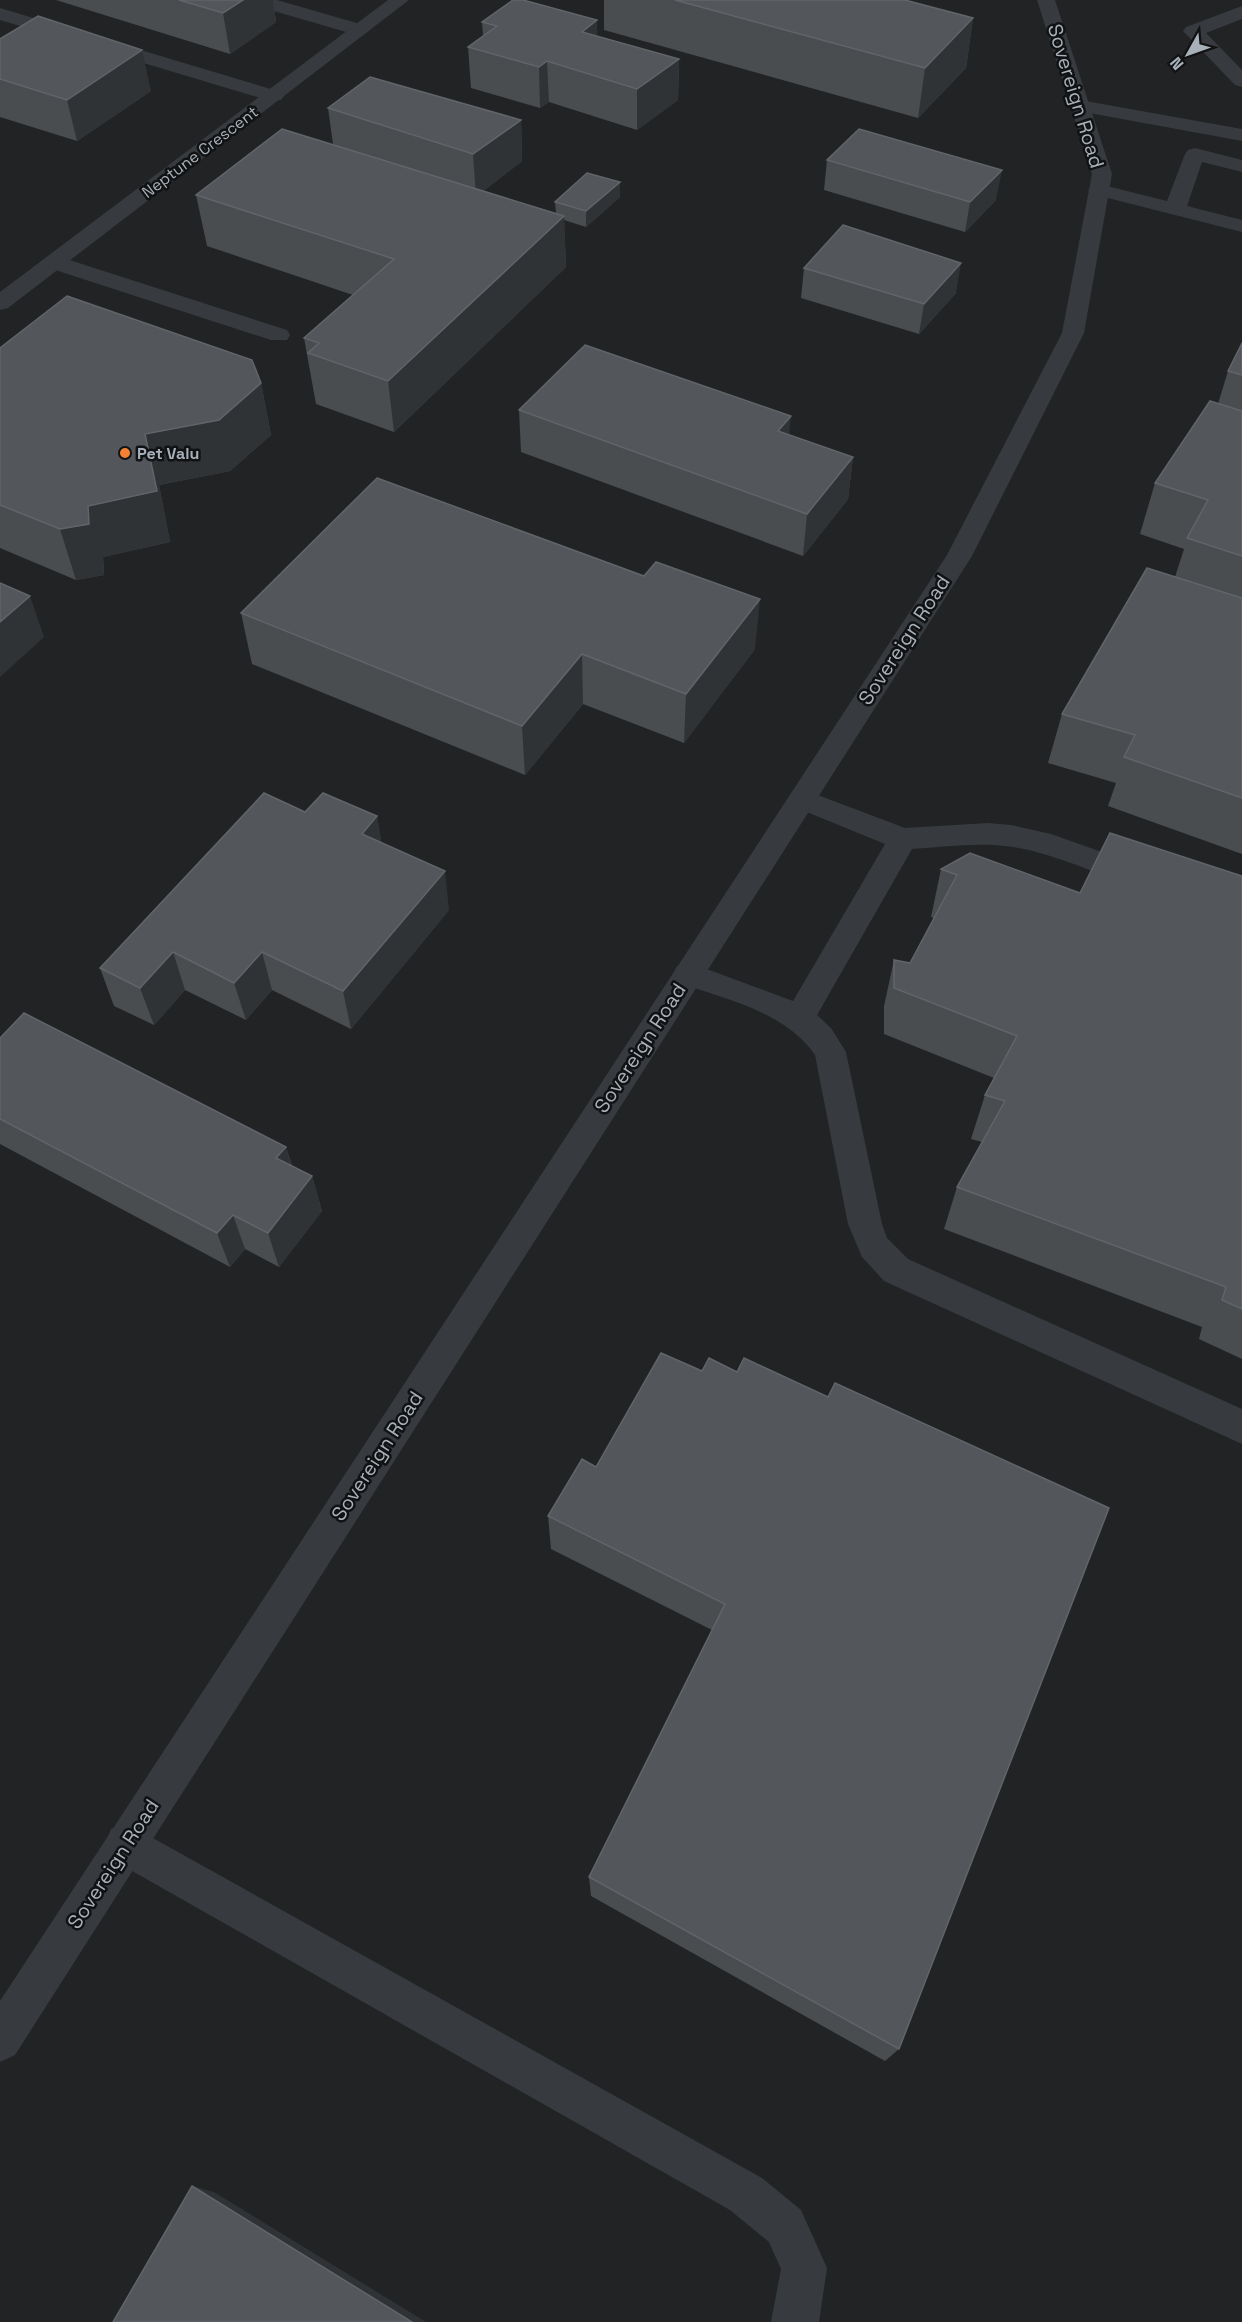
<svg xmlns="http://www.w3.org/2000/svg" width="1242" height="2322" font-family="'Space Grotesk',sans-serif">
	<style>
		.built { fill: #222325 }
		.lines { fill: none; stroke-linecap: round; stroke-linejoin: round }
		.service { fill: #373a3e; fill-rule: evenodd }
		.minor { fill: #373a3e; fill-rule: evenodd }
		.wall { fill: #494d50 }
		.shaded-wall { fill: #303335 }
		.building { fill: #53575b; stroke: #61656a; stroke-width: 1.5 }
		.poi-dot { fill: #f48133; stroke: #111213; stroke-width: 2 }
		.labels { text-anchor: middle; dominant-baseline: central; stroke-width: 5; stroke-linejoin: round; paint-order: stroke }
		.far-street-label { font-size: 16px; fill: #a8b1b9; stroke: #111213 }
		.far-poi-label { font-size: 16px; font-weight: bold; fill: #a8b1b9; stroke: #111213; text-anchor: start }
		.street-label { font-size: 20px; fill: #a8b1b9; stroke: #111213 }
	</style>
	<rect width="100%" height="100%" fill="#161718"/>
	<rect class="built" x="0" y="0" width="1242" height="2322"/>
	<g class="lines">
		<g class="service">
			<path d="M248,0H277L367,26L370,30L360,36L250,4Z"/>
			<path d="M1242,6V19L1206,33L1242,70V87L1235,85L1183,31L1186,27Z"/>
			<path d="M0,8L281,92L284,96L281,100H267L0,20Z"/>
			<path d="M1080,100L1242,129V141L1073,110L1070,106L1073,102Z"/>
			<path d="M1195,148L1242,160V172L1202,162L1187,206L1242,220V232L1092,194L1088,190L1092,186L1099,184L1167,201L1185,154L1188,150Z"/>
			<path d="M54,255L287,330L290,335L287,340H271L46,267L43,262L46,257Z"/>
			<path d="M802,789L905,828L988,823L1011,825L1051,834L1150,869L1155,877L1150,885L1140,888C1098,875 1057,854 1013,847C980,842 945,847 912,849L817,1015L831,1028L846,1052L882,1224L887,1238L908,1259L1242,1409V1444L884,1281L862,1257L848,1224L815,1055C785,1011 724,999 677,982L673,974L677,966L688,962L793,1001L885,844L792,806L788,799L792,792Z"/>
			<path d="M126,1823L762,2178L801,2210L827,2268L819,2322H771L781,2269L769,2242L730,2210L111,1859L105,1844L111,1829Z"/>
		</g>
		<g class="minor">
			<path d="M388,0H409L8,308L0,310V292Z"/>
			<path d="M1037,0H1055L1112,174L1084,333L972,556L15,2055L0,2062V2001L947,555L1062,333L1092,174Z"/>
		</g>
	</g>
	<g class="wall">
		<path d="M56,0H273L276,22L230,54Z"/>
		<path d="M604,0H905L973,18L966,68L918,118L604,30Z"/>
		<path d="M482,22L598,36L679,59L678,100L637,130L549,102L540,108L471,88L468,47L483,36Z"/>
		<path d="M0,39L151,91L77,141L0,117Z"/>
		<path d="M328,108L521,120L522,161L483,191L556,213L555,202L620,197L586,227L564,220L566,267L394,432L316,404L304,338L353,295L207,246L196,195L333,144Z"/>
		<path d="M827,160L996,200L965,232L824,190Z"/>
		<path d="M804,268L956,293L919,334L801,298Z"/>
		<path d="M1242,343V854L1108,806L1116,783L1048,763L1062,714L1175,577L1184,549L1140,534L1155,483L1218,404L1228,371Z"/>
		<path d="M0,348L261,383L271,435L230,471L159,485L170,542L103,557L104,575L76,580L0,548Z"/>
		<path d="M519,410L789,435L853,457L848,499L803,556L521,452Z"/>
		<path d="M241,613L755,649L684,743L583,704L525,775L252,664Z"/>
		<path d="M305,812L377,816L381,843L449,910L351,1029L272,990L246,1020L185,990L154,1025L114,1006L100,968Z"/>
		<path d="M941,869L1080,893L1242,876V1359L1199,1339L1202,1327L944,1229L957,1187L982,1142L971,1139L985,1095L994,1078L884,1034V1006L894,960L910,963L934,918L931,917Z"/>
		<path d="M0,1038L286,1147L292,1166L312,1176L322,1211L279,1267L245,1249L230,1267L0,1144Z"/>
		<path d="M661,1353L899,2049L885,2061L591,1896L589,1877L712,1630L551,1549L548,1516L596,1467Z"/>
	</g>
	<g class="shaded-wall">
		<path d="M243,0H273L276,22L230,54L223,13Z"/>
		<path d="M973,18L966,68L918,118L925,68Z"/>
		<path d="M597,20L598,60L582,32Z"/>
		<path d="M142,50L151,91L77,141L67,100Z"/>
		<path d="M679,59L678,100L637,130V89Z"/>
		<path d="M547,61L549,102L540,108L539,67Z"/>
		<path d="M521,120L522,161L476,196L473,154Z"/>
		<path d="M1002,170L996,200L965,232L970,202Z"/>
		<path d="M620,182V197L586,227V211Z"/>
		<path d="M564,216L566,267L394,432L388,381Z"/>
		<path d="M961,263L956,293L919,334L924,304Z"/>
		<path d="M261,383L271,435L230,471L159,485L170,542L103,557L104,575L76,580L60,529L88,506L145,434Z"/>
		<path d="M791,416L787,458L778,431Z"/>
		<path d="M853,457L848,499L803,556L807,514Z"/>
		<path d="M30,596L44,637L0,677V622Z"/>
		<path d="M760,599L755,649L684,743L686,694Z"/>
		<path d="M582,654L583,704L525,775L522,726Z"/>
		<path d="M377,816L384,856L362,834Z"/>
		<path d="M445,871L449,910L351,1029L343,991Z"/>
		<path d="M173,952L185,990L154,1025L140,988Z"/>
		<path d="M262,952L272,990L246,1020L234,983Z"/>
		<path d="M286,1147L296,1182L276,1158Z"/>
		<path d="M312,1176L322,1211L279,1267L268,1233Z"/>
		<path d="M233,1215L245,1249L230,1267L217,1233Z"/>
		<path d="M192,2186L214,2192L426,2322H412Z"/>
	</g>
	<g class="building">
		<path d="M179,0H243L223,13Z"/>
		<path d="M513,0H523L597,20L582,32L679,59L637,89L547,61L539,67L468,47L497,26L482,22Z"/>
		<path d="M675,0H905L973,18L925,68Z"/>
		<path d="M38,16L142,50L67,100L0,79V39Z"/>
		<path d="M370,77L521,120L473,154L328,108Z"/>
		<path d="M282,129L564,216L388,381L308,353L319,343L304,338L394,259L196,195Z"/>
		<path d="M859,129L1002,170L970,202L827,160Z"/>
		<path d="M587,173L620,182L586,211L555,202Z"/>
		<path d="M843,225L961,263L924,304L804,268Z"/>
		<path d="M67,296L252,360L261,383L219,420L145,434L157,491L88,506L89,524L60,529L0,505V348Z"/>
		<path d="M1242,343V375L1228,371Z"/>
		<path d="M585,345L791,416L778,431L853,457L807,514L519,410Z"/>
		<path d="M1210,401L1242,411V556L1187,538L1208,500L1155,483Z"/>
		<path d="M377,478L644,576L656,562L760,599L686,694L582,654L522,726L241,613Z"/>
		<path d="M1147,568L1242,598V798L1124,757L1135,735L1062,714Z"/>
		<path d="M0,583L30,596L0,622Z"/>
		<path d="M264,793L305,812L323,793L377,816L362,834L445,871L343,991L262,952L234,983L173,952L140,988L100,968Z"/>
		<path d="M1110,833L1242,876V1309L1222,1300L1226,1287L957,1187L1005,1101L985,1095L1017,1036L894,988V960L910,963L957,875L941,869L970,853L1080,893Z"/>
		<path d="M24,1013L286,1147L276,1158L312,1176L268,1233L233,1215L217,1233L0,1119V1038Z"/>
		<path d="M661,1353L702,1371L709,1358L737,1372L744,1358L828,1397L835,1383L1109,1508L899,2049L589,1877L725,1604L548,1516L582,1459L596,1467Z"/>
		<path d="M192,2186L412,2322H113Z"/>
	</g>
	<circle class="poi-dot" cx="125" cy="453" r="6"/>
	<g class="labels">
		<g class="far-street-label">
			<text transform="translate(200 152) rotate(-37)">Neptune Crescent</text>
		</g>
		<g class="far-poi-label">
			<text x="137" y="453">Pet Valu</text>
		</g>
		<g class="street-label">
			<text transform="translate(1076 96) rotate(73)">Sovereign Road</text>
			<text transform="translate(904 640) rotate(-57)">Sovereign Road</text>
			<text transform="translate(640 1048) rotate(-57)">Sovereign Road</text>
			<text transform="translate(377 1456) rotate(-57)">Sovereign Road</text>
			<text transform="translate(113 1864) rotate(-57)">Sovereign Road</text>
		</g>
	</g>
	<g transform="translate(1188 54) rotate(230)" stroke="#111213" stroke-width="4.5" paint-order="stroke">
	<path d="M0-4.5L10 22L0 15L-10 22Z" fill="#a8b1b9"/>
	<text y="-9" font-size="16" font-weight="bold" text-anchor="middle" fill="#a8b1b9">N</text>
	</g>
</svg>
